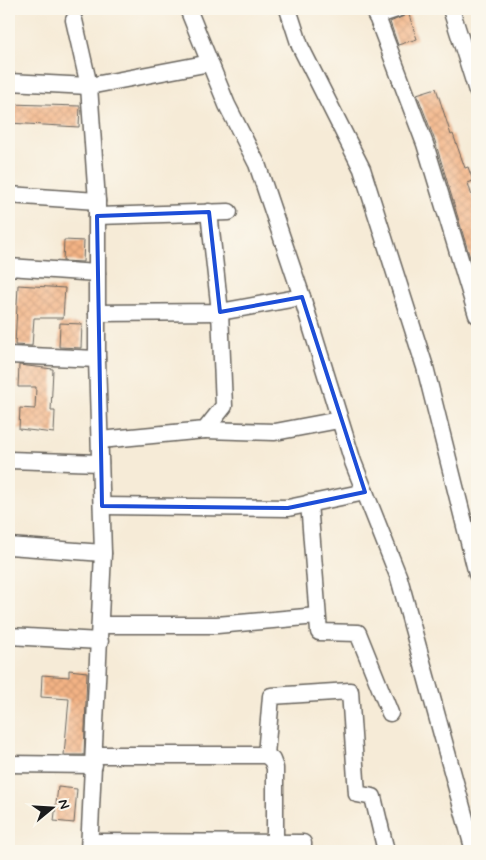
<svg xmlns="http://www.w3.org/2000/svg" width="486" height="860" font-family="Mynerve,sans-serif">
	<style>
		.building { fill: url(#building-cross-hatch) }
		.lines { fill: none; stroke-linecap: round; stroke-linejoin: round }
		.minor-casing { stroke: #68645d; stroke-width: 19 }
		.minor { stroke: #fff; stroke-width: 16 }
		.marked { fill: none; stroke: #1d4ed8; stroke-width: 4; stroke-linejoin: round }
	</style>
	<defs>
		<pattern id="building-cross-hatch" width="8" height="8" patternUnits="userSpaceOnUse" patternTransform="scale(1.25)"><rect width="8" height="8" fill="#f3b385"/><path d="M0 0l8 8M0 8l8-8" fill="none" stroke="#d09972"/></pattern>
	</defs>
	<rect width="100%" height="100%" fill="#fbf7ec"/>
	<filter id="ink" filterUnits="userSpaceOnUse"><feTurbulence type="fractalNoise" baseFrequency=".02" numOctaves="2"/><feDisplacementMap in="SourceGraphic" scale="10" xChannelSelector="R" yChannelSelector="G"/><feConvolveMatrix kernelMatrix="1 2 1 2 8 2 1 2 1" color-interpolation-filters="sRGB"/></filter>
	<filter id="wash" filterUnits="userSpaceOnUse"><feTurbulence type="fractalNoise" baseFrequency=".0096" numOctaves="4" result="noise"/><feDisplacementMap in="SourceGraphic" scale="20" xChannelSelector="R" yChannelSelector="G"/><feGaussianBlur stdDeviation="1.12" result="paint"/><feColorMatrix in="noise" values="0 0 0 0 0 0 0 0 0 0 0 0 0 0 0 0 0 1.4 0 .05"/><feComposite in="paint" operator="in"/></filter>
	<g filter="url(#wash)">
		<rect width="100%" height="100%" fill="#f6ebd7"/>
		<g id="blocks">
			<g class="building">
				<path d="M407,9L417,39L398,45L390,22L404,16Z"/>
				<path d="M436,88L451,135L453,134L465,168L468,167L473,181L468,183L477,213V281L435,141L417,94Z"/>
				<path d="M9,104L80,106L79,127L9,123Z"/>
				<path d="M64,240L84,241L83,262L63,261Z"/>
				<path d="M18,285L65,288L63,318H34L32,346L15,345Z"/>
				<path d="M60,323L82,324L81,348L59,347Z"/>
				<path d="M19,365L53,369L51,411H55L54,433L19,429L20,408L35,409L36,387H18Z"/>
				<path d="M69,670L87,672L84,755H64L69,699L41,697L42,675L69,677Z"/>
				<path d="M58,787L77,789L74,823L54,821Z"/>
			</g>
		</g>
	</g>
	<g filter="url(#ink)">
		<use href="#blocks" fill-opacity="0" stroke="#68645d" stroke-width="1"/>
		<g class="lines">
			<defs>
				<g id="minor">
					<path d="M188,9L227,105L257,164L302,297L353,462L399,578L474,851"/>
					<path d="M288,9L300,46L362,169L425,367L477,574"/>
					<path d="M374,9L425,144L477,315"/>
					<path d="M451,9L477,91"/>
					<path d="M376,16L397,9"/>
					<path d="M74,20L89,86L97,201V359L103,553L89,851"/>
					<path d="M9,82L89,86L210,63"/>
					<path d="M9,195L97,201"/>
					<path d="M97,216L229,212"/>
					<path d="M9,267L97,273"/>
					<path d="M97,313L220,312L302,297"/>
					<path d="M9,355L97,359"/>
					<path d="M205,430L275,432L339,420"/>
					<path d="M100,440L205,430L224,406L220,312L209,212"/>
					<path d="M9,460L100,463"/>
					<path d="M309,503L319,632L358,633L390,713"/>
					<path d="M102,506L288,508L365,492"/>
					<path d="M9,546L103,553"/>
					<path d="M100,625H217L317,616"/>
					<path d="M9,636L100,641"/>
					<path d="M95,755H266L272,760L275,768V843"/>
					<path d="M266,755L271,696L350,691L357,794L373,797L386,851"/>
					<path d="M9,764L94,765"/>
					<path d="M90,842L303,843V851"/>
				</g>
			</defs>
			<use href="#minor" class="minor-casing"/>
			<use href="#minor" class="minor"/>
		</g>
	</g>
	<path class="marked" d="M209,212L220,312L302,297L365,492L288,508L102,506L97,216Z"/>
	<rect width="486" height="860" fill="none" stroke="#fbf7ec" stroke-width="30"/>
	<g transform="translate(52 808) rotate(72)" stroke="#fbf7ec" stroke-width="4" paint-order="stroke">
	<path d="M0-4L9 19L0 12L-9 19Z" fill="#1c1c1c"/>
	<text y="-8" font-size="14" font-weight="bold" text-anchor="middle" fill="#1c1c1c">N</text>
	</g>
</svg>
